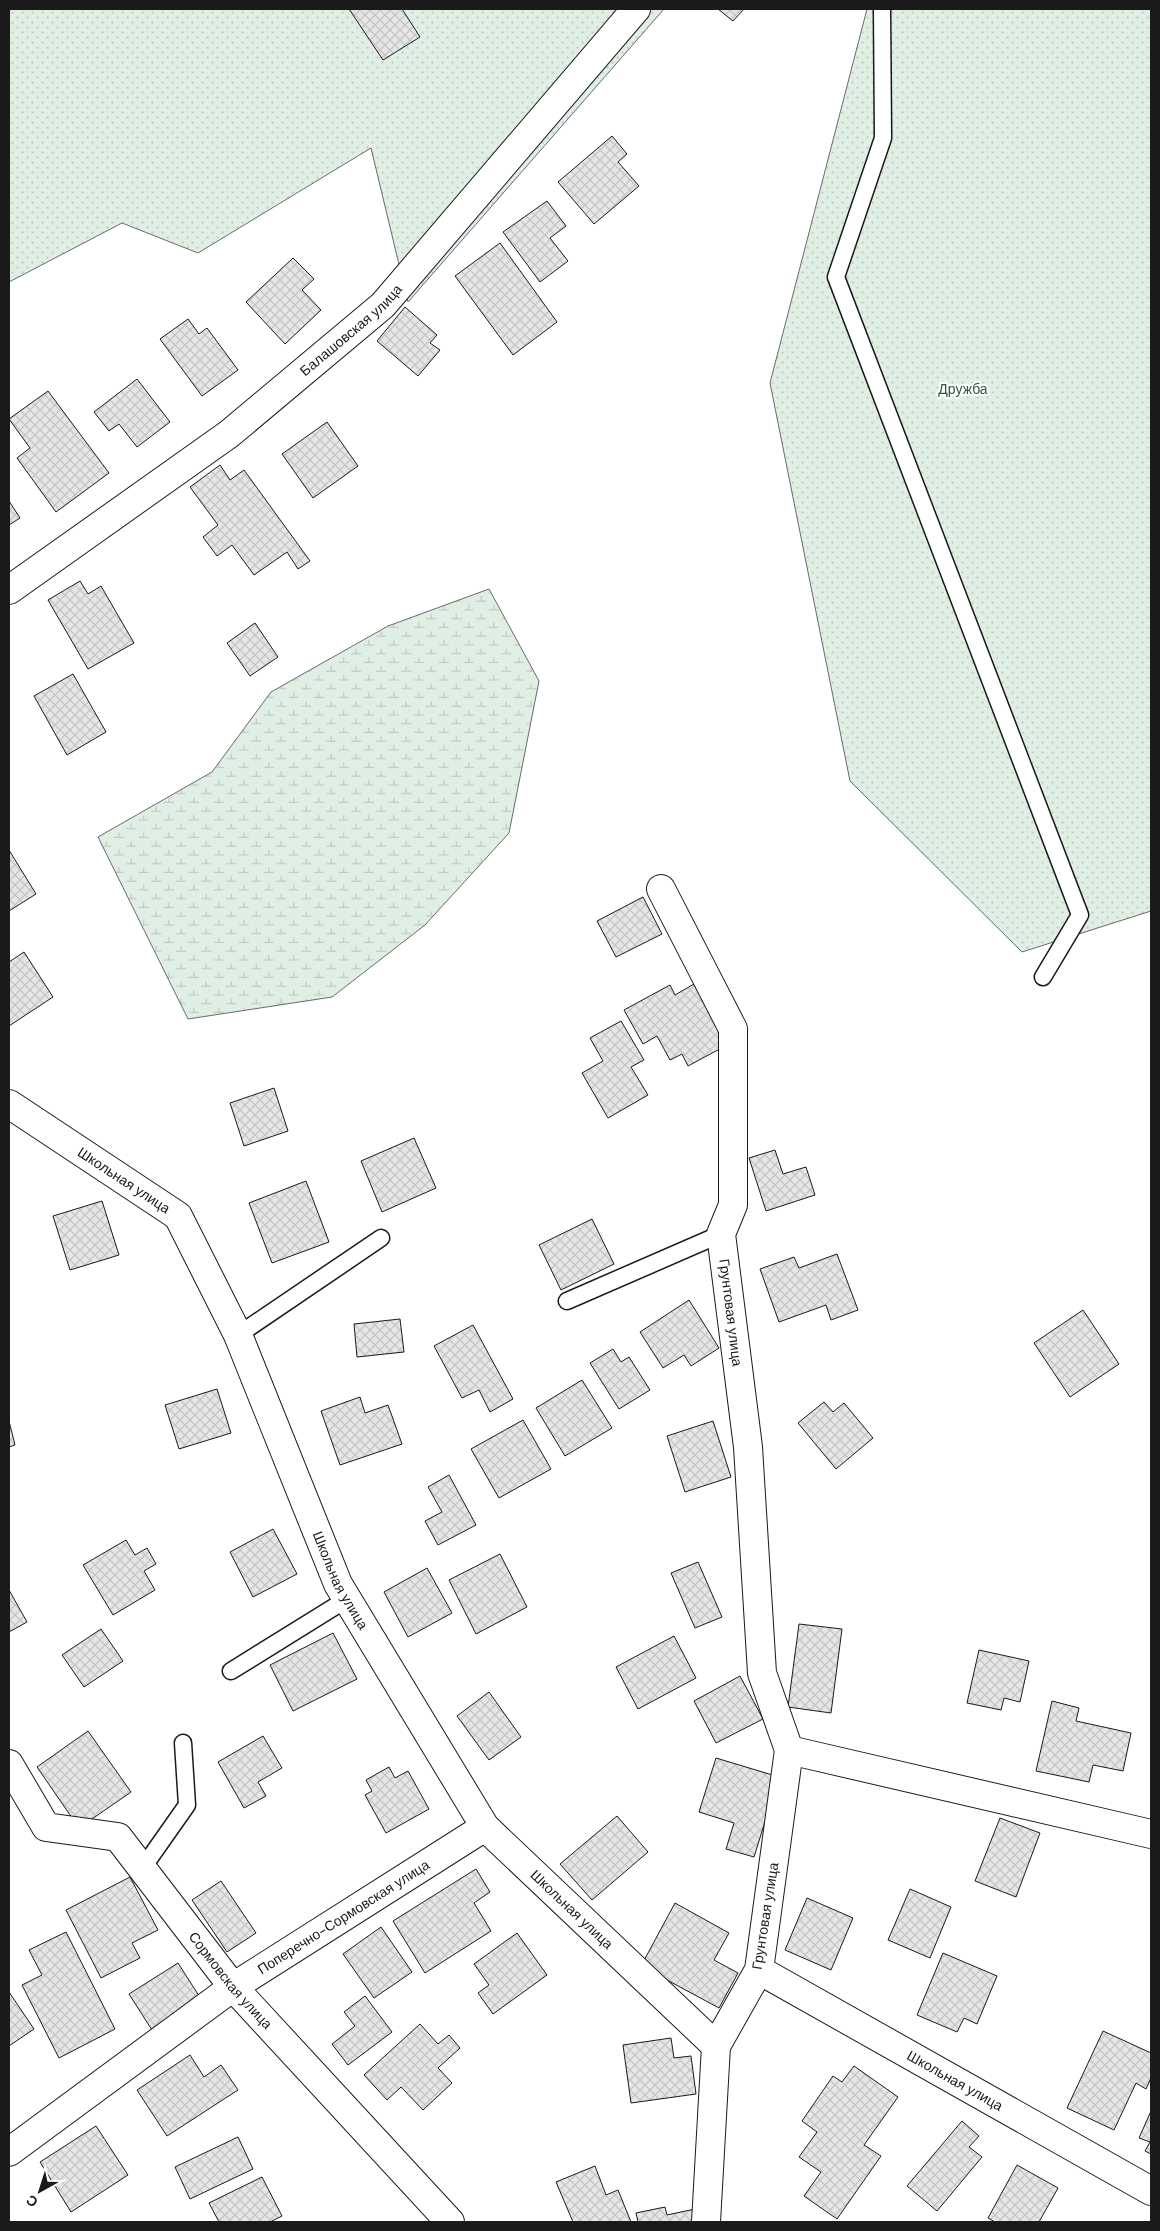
<svg xmlns="http://www.w3.org/2000/svg" width="1160" height="2231" font-family="'DM Sans',sans-serif">
	<style>
		.wetland { fill: url(#wetland-marsh); stroke: #6a6a6a }
		.garden { fill: url(#garden-dots); stroke: #6a6a6a }
		.building { fill: url(#building-cross-hatch); stroke: #1a1a1a }
		.lines { fill: none; stroke-linecap: round; stroke-linejoin: round }
		.lane-casing { stroke: #1a1a1a; stroke-width: 19 }
		.street-casing { stroke: #1a1a1a; stroke-width: 30 }
		.lane { stroke: #fff; stroke-width: 16 }
		.street { stroke: #fff; stroke-width: 28 }
		.labels { text-anchor: middle; dominant-baseline: central; stroke-width: 4; stroke-linejoin: round; paint-order: stroke }
		.street-label { font-size: 14px; fill: #1a1a1a; stroke: #fff }
		.park-label { font-size: 14px; fill: #2b5a34; stroke: #fff }
	</style>
	<defs>
		<pattern id="wetland-marsh" width="20" height="14" patternUnits="userSpaceOnUse" patternTransform="scale(1.25)"><rect width="20" height="14" fill="#e0efe3"/><path d="M1 5h8M5 5V1M11 12h8M15 12V8" fill="none" stroke="#c0ccc2"/></pattern>
		<pattern id="garden-dots" width="8" height="8" patternUnits="userSpaceOnUse" patternTransform="scale(1.25)"><rect width="8" height="8" fill="#e0efe3"/><path d="M2 2h.1M6 6h.1" fill="none" stroke="#c0ccc2" stroke-width="1.8" stroke-linecap="round"/></pattern>
		<pattern id="building-cross-hatch" width="8" height="8" patternUnits="userSpaceOnUse" patternTransform="scale(1.25)"><rect width="8" height="8" fill="#e6e6e6"/><path d="M0 0l8 8M0 8l8-8" fill="none" stroke="#c5c5c5"/></pattern>
	</defs>
	<rect width="100%" height="100%" fill="#fff"/>
	<path class="wetland" d="M489,589L539,681L509,833L425,925L332,997L188,1019L98,837L212,772L271,692L388,626Z"/>
	<g class="garden">
		<path d="M9,9H664L408,302L371,148L198,253L122,223L9,282Z"/>
		<path d="M867,9H1151V911L1022,952L850,781L770,383Z"/>
	</g>
	<g class="building">
		<path d="M349,9H402L420,37L383,60Z"/>
		<path d="M718,9H744L733,21Z"/>
		<path d="M612,136L627,154L618,162L639,186L594,224L558,182Z"/>
		<path d="M547,201L566,226L550,238L568,261L540,282L503,232Z"/>
		<path d="M500,243L557,322L513,355L455,276Z"/>
		<path d="M293,258L314,279L302,290L321,310L285,344L246,302Z"/>
		<path d="M405,307L437,335L430,343L440,350L418,376L377,341Z"/>
		<path d="M188,319L199,334L207,328L238,370L202,396L160,339Z"/>
		<path d="M137,379L170,422L137,447L119,424L109,431L94,412Z"/>
		<path d="M48,391L109,473L56,512L17,458L30,448L9,419Z"/>
		<path d="M327,422L358,466L313,498L282,454Z"/>
		<path d="M220,465L230,480L244,470L310,561L298,569L287,552L254,575L232,545L217,556L203,537L218,525L190,487Z"/>
		<path d="M9,501L20,518L9,525Z"/>
		<path d="M80,581L88,594L101,586L134,643L88,669L48,600Z"/>
		<path d="M255,623L278,657L250,676L227,643Z"/>
		<path d="M73,674L106,732L67,755L34,696Z"/>
		<path d="M9,850L36,894L9,911Z"/>
		<path d="M643,897L662,934L616,957L597,921Z"/>
		<path d="M24,952L53,997L9,1026V962Z"/>
		<path d="M694,984L727,1045L688,1066L682,1054L670,1060L657,1036L643,1044L624,1010L670,985L675,995Z"/>
		<path d="M621,1021L644,1060L631,1067L648,1095L608,1118L582,1073L603,1061L590,1038Z"/>
		<path d="M274,1088L288,1131L244,1146L230,1103Z"/>
		<path d="M414,1138L436,1188L382,1212L361,1161Z"/>
		<path d="M775,1150L783,1174L806,1167L815,1195L766,1211L749,1158Z"/>
		<path d="M306,1181L329,1242L272,1263L249,1203Z"/>
		<path d="M102,1201L119,1255L70,1270L53,1216Z"/>
		<path d="M592,1219L614,1264L561,1290L539,1245Z"/>
		<path d="M837,1254L858,1310L831,1320L826,1305L779,1322L760,1269L794,1257L799,1268Z"/>
		<path d="M689,1300L719,1348L691,1366L684,1355L663,1368L640,1332Z"/>
		<path d="M1083,1310L1119,1364L1070,1397L1034,1343Z"/>
		<path d="M400,1319L404,1352L357,1357L354,1324Z"/>
		<path d="M473,1325L513,1399L490,1412L479,1390L462,1398L434,1346Z"/>
		<path d="M613,1349L621,1362L629,1357L650,1390L619,1409L590,1363Z"/>
		<path d="M582,1380L612,1428L565,1456L536,1408Z"/>
		<path d="M217,1389L231,1433L179,1449L165,1405Z"/>
		<path d="M360,1397L365,1413L388,1405L402,1444L340,1465L321,1411Z"/>
		<path d="M824,1402L833,1412L844,1403L873,1438L836,1469L798,1423Z"/>
		<path d="M523,1420L551,1469L499,1498L471,1449Z"/>
		<path d="M9,1421L15,1445L9,1447Z"/>
		<path d="M713,1421L731,1477L685,1492L667,1436Z"/>
		<path d="M449,1475L476,1525L438,1545L425,1521L442,1512L428,1487Z"/>
		<path d="M273,1529L297,1574L253,1597L230,1552Z"/>
		<path d="M126,1540L135,1555L147,1548L156,1564L144,1571L155,1590L113,1615L83,1565Z"/>
		<path d="M500,1554L527,1607L476,1634L449,1580Z"/>
		<path d="M698,1562L722,1617L695,1628L671,1573Z"/>
		<path d="M427,1568L452,1613L408,1637L384,1592Z"/>
		<path d="M9,1590L27,1622L9,1632Z"/>
		<path d="M799,1624L842,1629L831,1713L788,1707Z"/>
		<path d="M101,1629L123,1661L84,1687L62,1655Z"/>
		<path d="M333,1633L357,1679L293,1711L270,1665Z"/>
		<path d="M674,1636L696,1678L638,1709L616,1667Z"/>
		<path d="M979,1650L1029,1661L1020,1702L1004,1698L1001,1710L967,1703Z"/>
		<path d="M740,1676L763,1719L716,1743L694,1701Z"/>
		<path d="M489,1692L521,1737L489,1760L457,1716Z"/>
		<path d="M1052,1701L1079,1708L1076,1721L1131,1733L1123,1771L1093,1765L1089,1782L1036,1771Z"/>
		<path d="M88,1731L131,1792L79,1828L37,1767Z"/>
		<path d="M263,1736L282,1768L258,1782L266,1796L244,1808L218,1762Z"/>
		<path d="M716,1758L779,1777L754,1857L726,1849L734,1823L699,1812Z"/>
		<path d="M389,1767L395,1778L408,1771L429,1809L386,1833L365,1795L372,1791L366,1780Z"/>
		<path d="M617,1816L648,1852L592,1900L560,1864Z"/>
		<path d="M1000,1818L1040,1833L1016,1897L975,1881Z"/>
		<path d="M476,1869L490,1892L474,1903L491,1931L425,1973L393,1921Z"/>
		<path d="M130,1877L158,1930L132,1943L140,1958L101,1978L66,1910Z"/>
		<path d="M221,1881L256,1933L227,1952L192,1900Z"/>
		<path d="M910,1889L951,1907L930,1958L888,1940Z"/>
		<path d="M807,1898L853,1918L831,1970L785,1950Z"/>
		<path d="M675,1903L729,1933L714,1960L738,1973L719,2008L641,1966Z"/>
		<path d="M381,1927L412,1972L374,1998L343,1954Z"/>
		<path d="M66,1932L115,2029L59,2058L22,1985L42,1975L29,1950Z"/>
		<path d="M517,1933L547,1975L493,2014L478,1993L489,1985L474,1964Z"/>
		<path d="M943,1953L997,1976L977,2024L964,2018L957,2032L917,2015Z"/>
		<path d="M178,1963L201,1999L152,2030L129,1994Z"/>
		<path d="M9,1992L34,2029L9,2046Z"/>
		<path d="M365,1996L392,2032L348,2065L332,2044L355,2026L344,2012Z"/>
		<path d="M420,2024L438,2044L449,2035L460,2048L438,2068L452,2083L423,2110L401,2087L387,2100L364,2075Z"/>
		<path d="M1103,2031L1151,2053V2078L1146,2089L1136,2083L1114,2130L1067,2108Z"/>
		<path d="M671,2038L674,2058L691,2056L696,2094L631,2103L623,2045Z"/>
		<path d="M190,2055L204,2077L221,2065L238,2090L167,2136L137,2090Z"/>
		<path d="M854,2066L898,2097L864,2145L881,2156L837,2219L804,2196L821,2172L799,2157L817,2132L802,2121L833,2076L842,2082Z"/>
		<path d="M1151,2111V2154L1145,2151L1150,2142L1139,2138Z"/>
		<path d="M962,2121L979,2136L969,2147L982,2157L937,2211L907,2186Z"/>
		<path d="M96,2126L128,2175L71,2212L40,2162Z"/>
		<path d="M238,2137L253,2169L190,2199L175,2167Z"/>
		<path d="M1017,2165L1058,2188L1039,2222H995L988,2218Z"/>
		<path d="M595,2166L606,2195L618,2190L631,2222H573L556,2182Z"/>
		<path d="M262,2177L282,2216L270,2222H219L209,2203Z"/>
		<path d="M665,2207L667,2215L695,2209L697,2222H638L636,2213Z"/>
	</g>
	<g class="lines">
		<defs>
			<g id="lane">
				<path d="M882,9L883,138L836,277L1080,915L1043,977"/>
				<path d="M567,1301L721,1234"/>
				<path d="M238,1335L381,1238"/>
				<path d="M231,1671L347,1599"/>
				<path d="M142,1869L187,1805L183,1743"/>
			</g>
			<g id="street">
				<path id="s1" d="M9,590L229,434L383,305L636,9"/>
				<path id="s2" d="M661,889L733,1029V1205L721,1234L748,1447L762,1673L789,1750L759,1970L716,2046L706,2222"/>
				<path id="s3" d="M9,1104L178,1216L238,1335L338,1584L485,1827L716,2046"/>
				<path d="M789,1750L1151,1834"/>
				<path id="s4" d="M9,1764L46,1827L118,1837L233,1987L450,2222"/>
				<path id="s5" d="M759,1970L1151,2191"/>
				<path id="s6" d="M9,2152L233,1987L485,1827"/>
			</g>
		</defs>
		<use href="#lane" class="lane-casing"/>
		<use href="#street" class="street-casing"/>
		<use href="#lane" class="lane"/>
		<use href="#street" class="street"/>
	</g>
	<g class="labels">
		<g class="street-label">
			<text stroke="none"><textPath href="#s1" startOffset="430">Балашовская улица</textPath></text>
			<text stroke="none"><textPath href="#s3" startOffset="138">Школьная улица</textPath></text>
			<text stroke="none"><textPath href="#s2" startOffset="444">Грунтовая улица</textPath></text>
			<text stroke="none"><textPath href="#s3" startOffset="602">Школьная улица</textPath></text>
			<text stroke="none"><textPath href="#s3" startOffset="1008">Школьная улица</textPath></text>
			<text transform="translate(765 1916) rotate(-81)">Грунтовая улица</text>
			<text stroke="none"><textPath href="#s6" startOffset="409">Поперечно-Сормовская улица</textPath></text>
			<text stroke="none"><textPath href="#s4" startOffset="328">Сормовская улица</textPath></text>
			<text stroke="none"><textPath href="#s5" startOffset="225">Школьная улица</textPath></text>
		</g>
		<g class="park-label">
			<text x="963" y="389">Дружба</text>
		</g>
	</g>
	<rect width="1160" height="2231" fill="none" stroke="#1a1a1a" stroke-width="20"/>
	<g transform="translate(40 2191) rotate(219)" stroke="#ffffff" stroke-width="4" paint-order="stroke">
	<path d="M0-4L9 19L0 12L-9 19Z" fill="#1a1a1a"/>
	<text y="-8" font-size="14" font-weight="bold" text-anchor="middle" fill="#1a1a1a">С</text>
	</g>
</svg>
